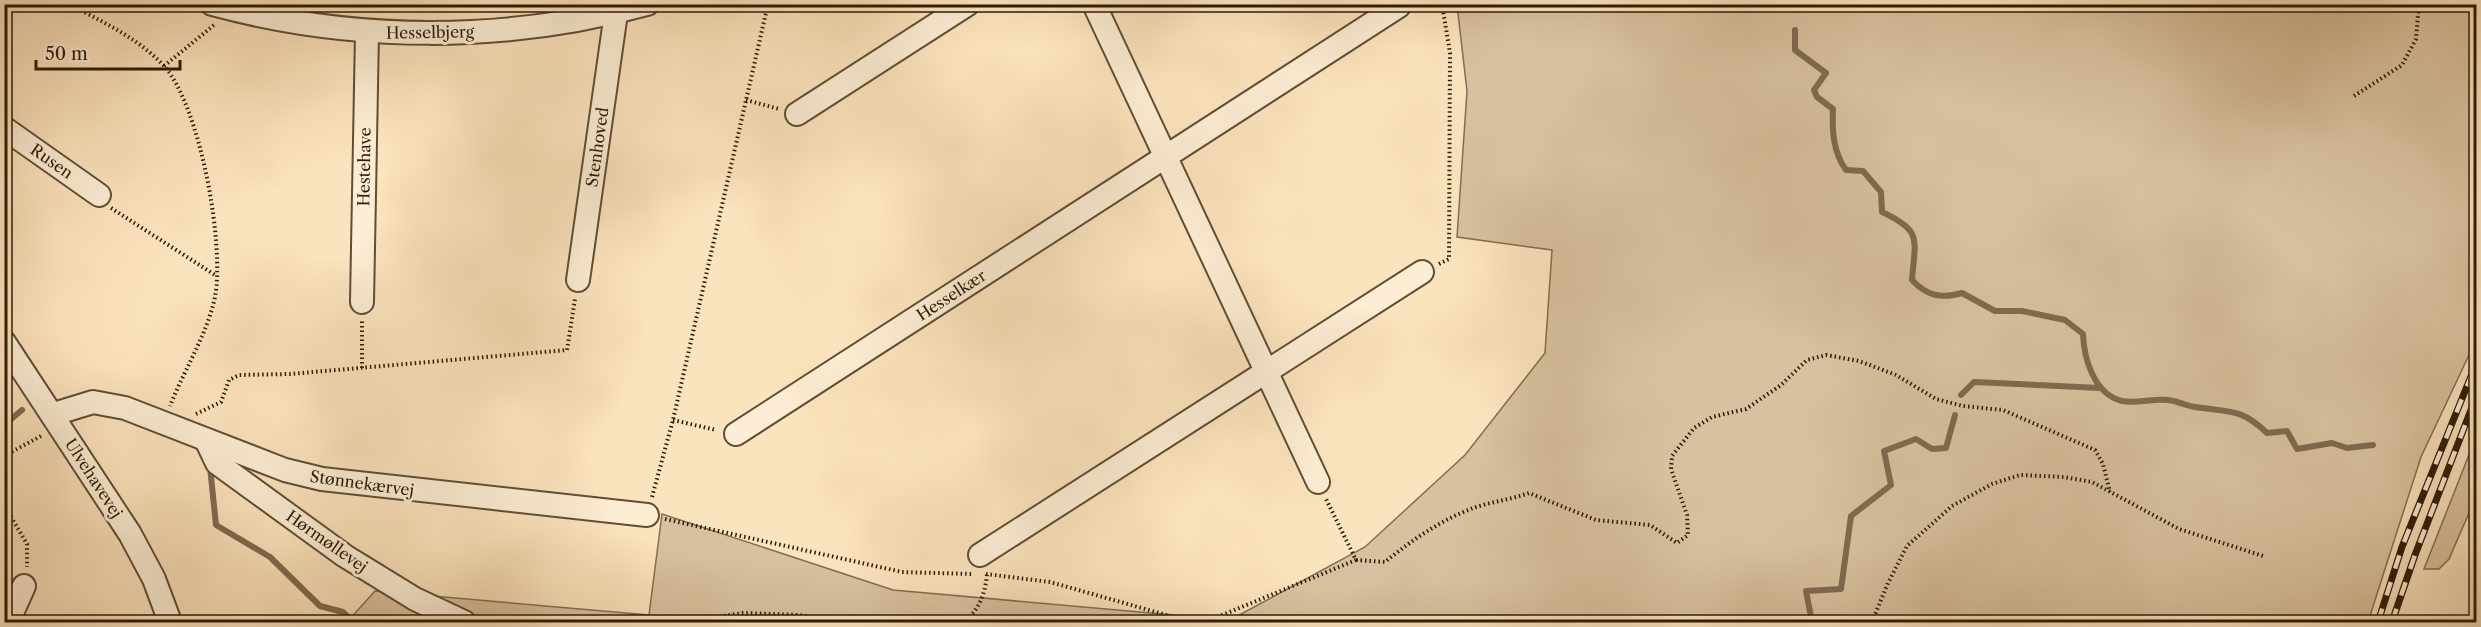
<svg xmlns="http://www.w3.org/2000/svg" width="2481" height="627" font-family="'Libre Caslon Text',serif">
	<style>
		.green { fill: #d8c19e; stroke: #826e52; stroke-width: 1.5 }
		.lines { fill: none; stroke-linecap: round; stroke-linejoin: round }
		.stream { stroke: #7f6b4e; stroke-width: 6 }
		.minor-casing { stroke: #604e33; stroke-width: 26 }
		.path { stroke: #2d1c05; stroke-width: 4; stroke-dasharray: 1.5 3; stroke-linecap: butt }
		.minor { stroke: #fcedd4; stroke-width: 22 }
		.rail-casing { stroke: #2d1c05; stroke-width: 7 }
		.rail { stroke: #fcedd4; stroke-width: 4.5; stroke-dasharray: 14; stroke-linecap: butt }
		.labels { text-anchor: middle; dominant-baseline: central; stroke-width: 6; stroke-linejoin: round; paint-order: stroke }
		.street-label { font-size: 16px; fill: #2d1c05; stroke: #fcedd4 }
	</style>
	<rect width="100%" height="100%" fill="#fbe3bd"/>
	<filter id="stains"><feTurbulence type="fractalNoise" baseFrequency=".00333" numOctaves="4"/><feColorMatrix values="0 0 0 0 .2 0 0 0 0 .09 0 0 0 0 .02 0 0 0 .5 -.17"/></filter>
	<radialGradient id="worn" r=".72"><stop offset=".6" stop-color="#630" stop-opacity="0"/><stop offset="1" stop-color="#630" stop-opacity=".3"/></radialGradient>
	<g class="green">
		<path d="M1457,5H2476V340L2421,457L2368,622H347L375,591L649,615L662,514L893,590L1230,620L1365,547L1465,455L1545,353L1552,250L1457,237L1467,91Z"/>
		<path d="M2476,437V497L2449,559L2439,569H2424Z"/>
	</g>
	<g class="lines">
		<g class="stream">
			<path d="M1787,4L1790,9"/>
			<path d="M1795,30V50L1826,73L1814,90L1817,97L1833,109C1832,131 1833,152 1846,170L1863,171L1881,192L1882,212C1923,231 1915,239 1912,280C1927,296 1941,299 1962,293L1995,311H2022L2065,320L2083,334C2084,359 2094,394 2122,401C2138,404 2153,398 2168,400C2178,401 2186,406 2195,407C2229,412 2241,408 2267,433L2287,431L2297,449L2332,443L2347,448L2373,445"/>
			<path d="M1961,395L1974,382L2100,388"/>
			<path d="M4,425L22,410"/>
			<path d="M210,467L216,525L270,557L320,606L343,612L353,622"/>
			<path d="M1812,622L1806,591L1841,589L1851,516L1891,485L1884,451L1916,439L1932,449L1946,448L1955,415"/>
		</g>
		<defs>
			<g id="minor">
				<path d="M212,4C353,42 507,43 647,4"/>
				<path d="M1094,4L1318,482"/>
				<path d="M797,114L968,4"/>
				<path d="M4,128L99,195"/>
				<path d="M578,280L616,13"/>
				<path d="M362,302L367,33"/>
				<path d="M4,342L130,534L154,579L170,622"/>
				<path d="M54,414L93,402L125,408L285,470L322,479L647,515"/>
				<path d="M736,434L1399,6"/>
				<path d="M206,440L217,463L345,556L415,599L464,622"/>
				<path d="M980,555L1422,272"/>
				<path d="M8,622L24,586"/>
			</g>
		</defs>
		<use href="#minor" class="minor-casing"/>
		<g class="path">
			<path d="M69,4C102,22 137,37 164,66C200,106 225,244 215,297C207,335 184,370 170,406"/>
			<path d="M164,66L214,25"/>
			<path d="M2354,96L2402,65L2416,39L2419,4"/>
			<path d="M746,100L779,109"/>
			<path d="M111,208L215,275"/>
			<path d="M1439,264L1449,259L1450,53L1442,4"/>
			<path d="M362,368V321"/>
			<path d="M196,414L221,402L229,380L239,375L290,374L567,350L575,299"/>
			<path d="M673,420L716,430"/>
			<path d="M4,456L43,435"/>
			<path d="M652,497L673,420L768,4"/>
			<path d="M4,505L27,544V567"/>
			<path d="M665,519L902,572L973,574"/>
			<path d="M1356,560L1385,562C1411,541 1439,521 1471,509C1488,502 1510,500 1529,493L1596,520L1650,525L1677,543L1688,535L1687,515L1671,469L1672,456L1694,428L1712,417L1746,409L1781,385L1807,360L1826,355L1859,361L1896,375L1936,399L1963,406L2003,410L2095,450L2103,464L2110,492"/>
			<path d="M986,574L1050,582L1191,622"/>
			<path d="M684,622L743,613L799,615L837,622"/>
			<path d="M962,622C979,613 986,591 987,573"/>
			<path d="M1191,622L1210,620L1356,560L1326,499"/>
			<path d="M1872,622L1888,583L1907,546L1952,506L1992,484L2020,475L2064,477L2092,482L2179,529L2263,556"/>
		</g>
		<use href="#minor" class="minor"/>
		<defs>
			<g id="rail">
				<path d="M2378,622L2402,547L2476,364"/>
				<path d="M2392,622L2415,555L2476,397"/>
			</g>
		</defs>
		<use href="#rail" class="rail-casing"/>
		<use href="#rail" class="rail"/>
	</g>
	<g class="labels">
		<g class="street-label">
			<text transform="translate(430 32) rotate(-1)">Hesselbjerg</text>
			<text transform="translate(597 147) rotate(-82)">Stenhoved</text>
			<text transform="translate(52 161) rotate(35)">Rusen</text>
			<text transform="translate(364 167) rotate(-89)">Hestehave</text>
			<text transform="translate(951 295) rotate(-33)">Hesselkær</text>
			<text transform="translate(94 478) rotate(57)">Ulvehavevej</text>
			<text transform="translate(362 483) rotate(8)">Stønnekærvej</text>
			<text transform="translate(327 541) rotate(35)">Hørmøllevej</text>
		</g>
	</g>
	<rect width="2481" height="627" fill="none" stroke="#fbe3bd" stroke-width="24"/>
	<rect x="6" y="6" width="2469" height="615" fill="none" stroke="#2d1c05" stroke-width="3"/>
	<rect x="12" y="12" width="2457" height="603" fill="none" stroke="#2d1c05" stroke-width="1.5"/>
	<path d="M36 60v9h144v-9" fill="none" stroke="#2d1c05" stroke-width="3"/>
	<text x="45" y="60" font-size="18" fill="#2d1c05" stroke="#fcedd4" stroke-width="4.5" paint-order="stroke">50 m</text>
	<rect width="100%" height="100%" filter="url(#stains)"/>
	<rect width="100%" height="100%" fill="url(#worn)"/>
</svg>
